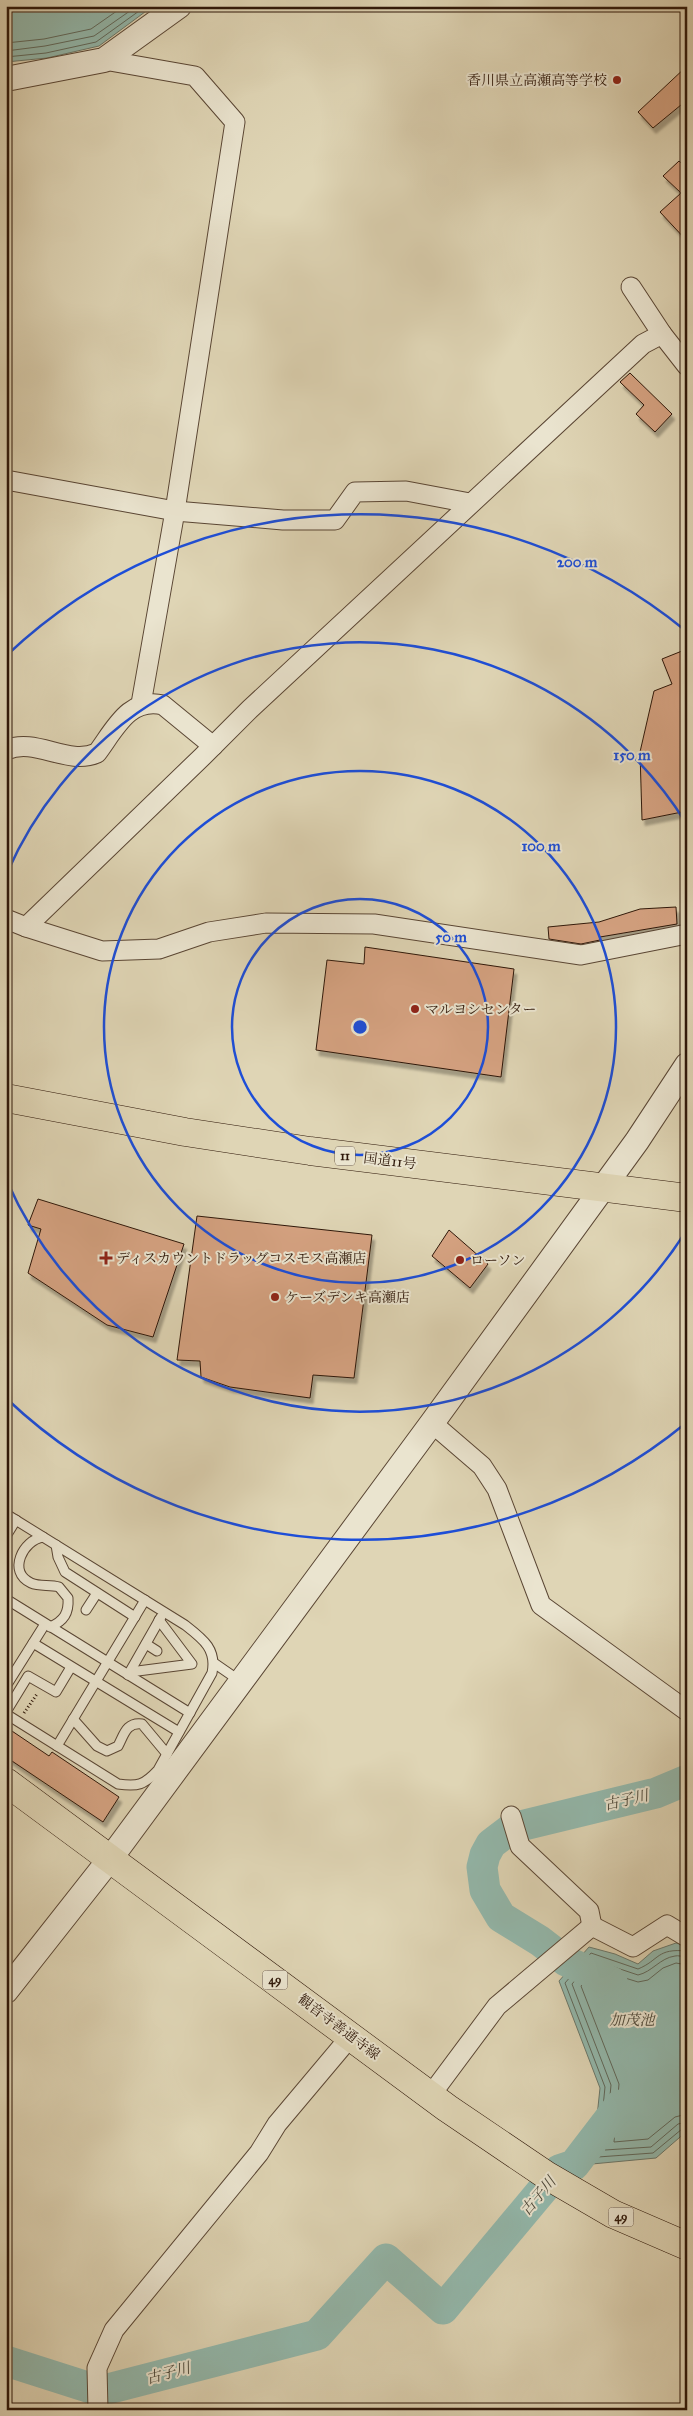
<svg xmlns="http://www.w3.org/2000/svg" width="693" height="2416" font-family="'IM FELL Great Primer','Noto Serif JP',serif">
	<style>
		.water { fill: #93b9ad; stroke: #6b786b }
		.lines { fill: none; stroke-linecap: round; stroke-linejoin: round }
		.shore { stroke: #60685b; stroke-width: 1 }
		.river { stroke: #93b9ad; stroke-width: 31 }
		.building { fill: #d5a281; stroke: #2e1709; filter: url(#shadow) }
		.service-casing { stroke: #5a4634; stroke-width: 11 }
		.minor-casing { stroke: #5a4634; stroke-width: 21 }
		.tertiary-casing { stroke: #5a4634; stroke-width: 26 }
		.primary-casing { stroke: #2e1709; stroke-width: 29 }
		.trunk-casing { stroke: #2e1709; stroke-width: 29 }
		.path { stroke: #2e1709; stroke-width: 3; stroke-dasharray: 1 2.5; stroke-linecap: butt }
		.service { stroke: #eae4cf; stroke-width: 9 }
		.minor { stroke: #eae4cf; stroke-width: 19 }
		.tertiary { stroke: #eae4cf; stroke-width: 24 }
		.primary { stroke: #dfd5b5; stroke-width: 28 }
		.trunk { stroke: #dfd5b5; stroke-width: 28 }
		.ring { fill: none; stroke: #1d4ed8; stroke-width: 2.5 }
		.poi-dot { fill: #8f2418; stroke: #eae4cf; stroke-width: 2 }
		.labels { text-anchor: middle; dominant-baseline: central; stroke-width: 4; stroke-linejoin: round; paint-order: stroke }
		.shield { fill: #eae4cf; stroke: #665444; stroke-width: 1 }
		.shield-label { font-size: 12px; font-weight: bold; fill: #2e1709 }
		.poi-label { font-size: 14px; fill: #2e1709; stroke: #eae4cf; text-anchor: start }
		.street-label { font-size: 14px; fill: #2e1709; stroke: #eae4cf }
		.water-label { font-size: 15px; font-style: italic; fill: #4c483a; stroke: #eae4cf }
		.centre { fill: #1d4ed8; stroke: #eae4cf; stroke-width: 2.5 }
		.ring-label { font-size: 15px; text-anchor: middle; font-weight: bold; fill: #1d4ed8; stroke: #eae4cf; stroke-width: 4; stroke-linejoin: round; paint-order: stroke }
	</style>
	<defs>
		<filter id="shadow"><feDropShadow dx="3" dy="5.5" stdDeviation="1" flood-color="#0004"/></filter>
	</defs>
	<rect width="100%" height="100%" fill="#dfd5b5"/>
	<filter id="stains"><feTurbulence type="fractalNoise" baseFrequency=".004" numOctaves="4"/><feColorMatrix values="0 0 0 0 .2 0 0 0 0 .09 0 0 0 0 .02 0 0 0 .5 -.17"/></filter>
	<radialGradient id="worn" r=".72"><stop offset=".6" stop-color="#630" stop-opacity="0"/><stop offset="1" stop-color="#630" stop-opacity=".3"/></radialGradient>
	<g class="water">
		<path d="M6,6H153L99,46L47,58L6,62Z"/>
		<path d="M676,1943L687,1946V2131L656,2158L592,2164L600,2088L559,1981L589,1947L615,1954L638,1964L653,1951Z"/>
	</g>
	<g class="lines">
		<g class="shore">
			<path d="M6,43L44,39L91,29L124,6"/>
			<path d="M6,51L45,46L94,36L137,6"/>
			<path d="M6,57L46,53L96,42L146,6"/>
			<path d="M687,1951C656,1948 660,1960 638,1969L591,1953L565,1983L605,2087L598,2157L653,2153L682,2129L687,2128"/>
			<path d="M687,1957C683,1957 678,1955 675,1956C660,1958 652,1972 638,1975L593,1960L572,1984L611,2085L605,2150L651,2147L678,2124L687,2122"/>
			<path d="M687,1965L676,1963L663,1968L648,1980L638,1982L596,1969L581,1986L619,2084L614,2142L648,2139L675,2117L687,2114"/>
		</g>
		<g class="river">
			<path d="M612,1982L566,1961L540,1941L501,1917L485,1890L482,1867L485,1855L491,1844L512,1828L656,1793L687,1780"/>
			<path d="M6,2361L100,2391L317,2335L386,2259L443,2309L559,2170L574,2165L620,2105"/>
		</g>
	</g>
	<g class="building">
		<path d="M687,66V100L653,128L638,112Z"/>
		<path d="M679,161L687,168V241L660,212L681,193L663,176Z"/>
		<path d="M630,373L672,414L655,432L636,414L644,405L620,382Z"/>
		<path d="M687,649V811L642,820L640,752L654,691L672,684L662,659Z"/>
		<path d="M676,907L677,924L600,937V940L581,944L549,939L548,927L599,922L640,909Z"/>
		<path d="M365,947L514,969L501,1077L316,1050L327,960L364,964Z"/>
		<path d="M38,1199L184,1244L153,1337L107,1325L28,1273L41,1229L28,1225Z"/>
		<path d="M197,1216L372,1235L354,1378L313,1375L310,1398L230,1387L201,1377L200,1361L177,1360Z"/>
		<path d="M449,1230L488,1264L470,1288L432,1256Z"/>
		<path d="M6,1727L49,1756L52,1752L119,1797L103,1822L6,1757Z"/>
	</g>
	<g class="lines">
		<defs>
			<g id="service">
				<path d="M6,1514L185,1625C203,1639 217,1649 212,1673L158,1770C144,1785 138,1787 118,1784L6,1714"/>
				<path d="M6,1536L16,1520"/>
				<path d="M43,1537C23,1540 7,1572 31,1583C40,1587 50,1584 59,1587L68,1598C69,1613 64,1621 50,1627"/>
				<path d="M56,1545L58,1557L65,1572L135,1617"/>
				<path d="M6,1599L190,1713"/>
				<path d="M86,1610L97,1593"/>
				<path d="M33,1643L179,1732"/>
				<path d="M146,1644L157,1651"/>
				<path d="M214,1663L240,1681"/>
				<path d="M130,1672L192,1664L159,1620"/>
				<path d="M128,1675L161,1617"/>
				<path d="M6,1686L45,1624"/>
				<path d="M6,1712L28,1676L56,1692L71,1667"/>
				<path d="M73,1719L97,1746L107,1751L118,1746C124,1735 126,1722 142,1724L167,1754"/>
				<path d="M57,1746L145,1600"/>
			</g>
			<g id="minor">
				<path d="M104,60L195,76L235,122L175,511L141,704"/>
				<path d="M631,287L662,334"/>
				<path d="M6,480L175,511L283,520H335L355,492L406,491L470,503"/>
				<path d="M6,750C36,737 67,766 97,753C115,729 129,697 163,705L213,746"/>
				<path d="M6,919L26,927L102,951L159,949L209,932L266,923L374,924L581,955L687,934"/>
				<path d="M26,927L202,757L250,709L643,344L662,334L687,366"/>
				<path d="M432,1423L482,1466L497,1489L541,1605L687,1711"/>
				<path d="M511,1816L520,1846L589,1911L592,1926"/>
				<path d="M430,2096L497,2006L592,1926L633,1947L667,1925L687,1937"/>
				<path d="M98,2410L97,2368L114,2330L259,2153L277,2124L351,2036"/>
			</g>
			<g id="tertiary">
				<path d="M6,79L104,60L179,6"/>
				<path d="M6,1991L110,1859L432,1423L637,1141L687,1065"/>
			</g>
			<path id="primary" d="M6,1782L447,2108L546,2175L613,2214L687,2246"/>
			<path id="trunk" d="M6,1098L185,1132L310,1151L687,1198"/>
		</defs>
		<use href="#service" class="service-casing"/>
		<use href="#minor" class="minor-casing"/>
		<use href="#tertiary" class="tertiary-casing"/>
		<use href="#primary" class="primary-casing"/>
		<use href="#trunk" class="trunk-casing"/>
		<path class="path" d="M24,1713L37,1694"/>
		<use href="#service" class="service"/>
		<use href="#minor" class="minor"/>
		<use href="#tertiary" class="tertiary"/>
		<use href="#primary" class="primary"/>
		<use href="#trunk" class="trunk"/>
	</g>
	<g class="ring">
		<circle cx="360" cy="1027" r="128"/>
		<circle cx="360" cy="1027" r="256"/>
		<path d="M686 1231A385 385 0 0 1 7 1181M7 873A385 385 0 0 1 686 823"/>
		<path d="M686 1423A513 513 0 0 1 7 1399M7 655A513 513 0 0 1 686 631"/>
	</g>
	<g class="poi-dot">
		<circle cx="617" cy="80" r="5"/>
		<circle cx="415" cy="1009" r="5"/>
		<path d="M103.5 1250.5h5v5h5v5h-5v5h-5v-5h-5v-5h5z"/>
		<circle cx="460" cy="1260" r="5"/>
		<circle cx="275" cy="1297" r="5"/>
	</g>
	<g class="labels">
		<g class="shield">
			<rect x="335" y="1146.5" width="20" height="19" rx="4"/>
			<rect x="262.5" y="1970.5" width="25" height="19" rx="4"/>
			<rect x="608.5" y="2207.5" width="25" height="19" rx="4"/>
		</g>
		<g class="shield-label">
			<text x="345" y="1156">11</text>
			<text x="275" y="1980">49</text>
			<text x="621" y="2217">49</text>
		</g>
		<g class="poi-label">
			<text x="607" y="80" text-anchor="end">香川県立高瀬高等学校</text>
			<text x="425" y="1009">マルヨシセンター</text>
			<text x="116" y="1258">ディスカウントドラッグコスモス高瀬店</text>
			<text x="470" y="1260">ローソン</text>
			<text x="285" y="1297">ケーズデンキ高瀬店</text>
		</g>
		<g class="street-label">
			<text transform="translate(390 1161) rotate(7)">国道11号</text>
			<text transform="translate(339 2027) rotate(37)">観音寺善通寺線</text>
		</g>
		<g class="water-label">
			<text transform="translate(626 1800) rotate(-13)">古子川</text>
			<text x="632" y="2020">加茂池</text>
			<text transform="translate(538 2196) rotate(-50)">古子川</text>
			<text transform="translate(168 2373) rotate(-15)">古子川</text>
		</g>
	</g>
	<circle cx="360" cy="1027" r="8" class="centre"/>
	<g class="ring-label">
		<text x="577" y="567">200 m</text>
		<text x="632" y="760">150 m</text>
		<text x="541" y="851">100 m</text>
		<text x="451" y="942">50 m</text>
	</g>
	<rect width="693" height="2416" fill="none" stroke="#dfd5b5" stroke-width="25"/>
	<rect x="8" y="8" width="678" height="2401" fill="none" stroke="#2e1709" stroke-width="2.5"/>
	<rect x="12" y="12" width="668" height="2391" fill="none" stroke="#2e1709"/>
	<rect width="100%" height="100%" filter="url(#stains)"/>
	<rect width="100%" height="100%" fill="url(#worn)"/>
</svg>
